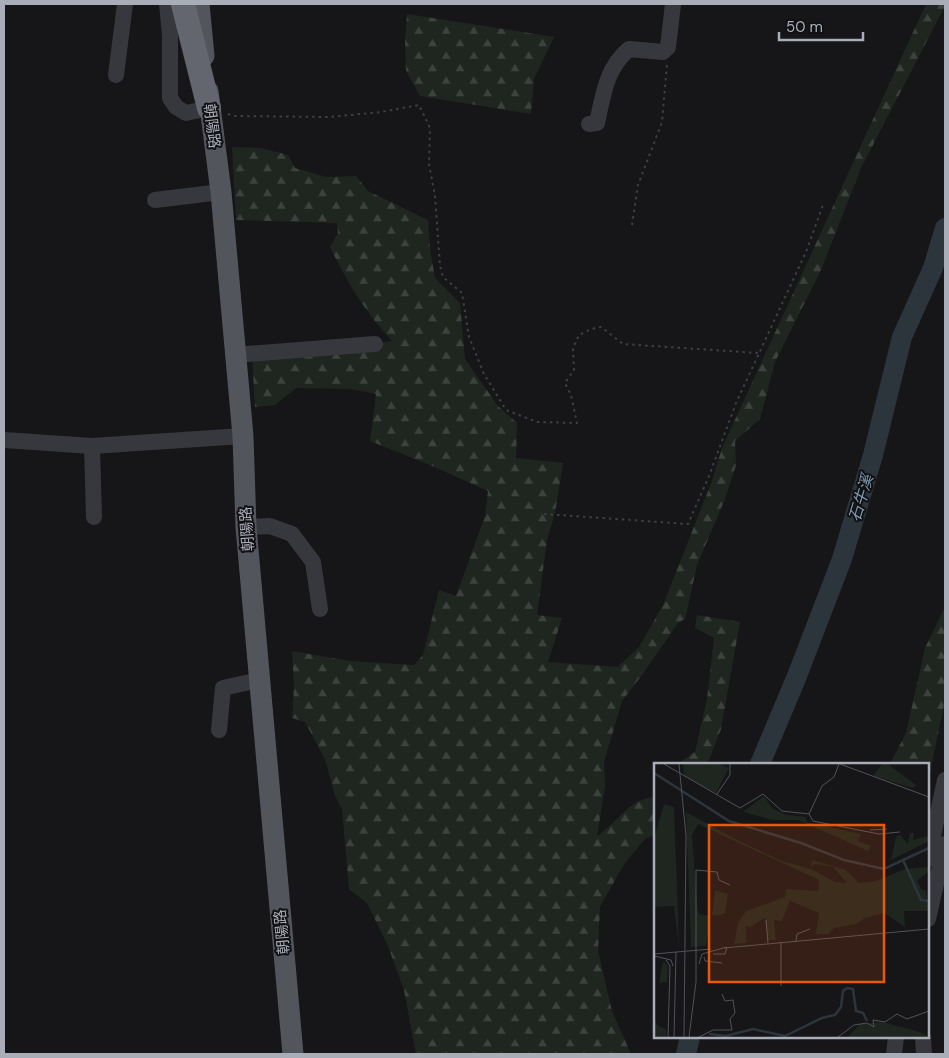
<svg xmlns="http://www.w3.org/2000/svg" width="949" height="1058" font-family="'DM Sans','Noto Sans TC',sans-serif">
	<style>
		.forest { fill: url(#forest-firs) }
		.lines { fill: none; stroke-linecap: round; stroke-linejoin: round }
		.river { stroke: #2c353c; stroke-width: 20 }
		.path { stroke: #3d3f44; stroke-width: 2; stroke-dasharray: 2.5 4; stroke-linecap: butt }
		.minor { stroke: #37383d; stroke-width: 16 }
		.major { stroke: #53555c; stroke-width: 21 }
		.highway { stroke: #63666e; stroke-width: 24 }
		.labels { text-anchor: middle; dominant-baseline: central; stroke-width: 4; stroke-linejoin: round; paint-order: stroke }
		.street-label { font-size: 15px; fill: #a8adb8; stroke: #111113 }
		.water-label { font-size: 16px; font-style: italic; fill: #7f9bb3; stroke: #111113 }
		.inset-river { fill: none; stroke: #2c353c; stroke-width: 2.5 }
		.inset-road { fill: none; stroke: #505258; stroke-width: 1 }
		.view { fill: #e8590c; fill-opacity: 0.15; stroke: #e8590c; stroke-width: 2.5 }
		.inset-edge { fill: none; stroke: #a8adb8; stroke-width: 2.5 }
	</style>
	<defs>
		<pattern id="forest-firs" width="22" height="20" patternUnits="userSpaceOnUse" patternTransform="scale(1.25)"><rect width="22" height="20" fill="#1e261f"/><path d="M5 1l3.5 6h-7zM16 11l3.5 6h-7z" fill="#3c433d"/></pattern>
	</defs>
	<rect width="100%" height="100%" fill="#161618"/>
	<g class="forest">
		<path d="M926,4H945V6L861,168L821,270L775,362L760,419L735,441L736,465L725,499L697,565L685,619L678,623L642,675L622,701L604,762L605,787L597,836C617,823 630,798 655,797V835L645,839L624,864L600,907L598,951L612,1011L631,1054H416L404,990L388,946L367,903L349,889L342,809L335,796L325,759L305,722L292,718L294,685L292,651L350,661L414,665L423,655L439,590L456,596L485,516L488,491L430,465L370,441L376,394L351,389L296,388L275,405L255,407L252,356L303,354L392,341C365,312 347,282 330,247L338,233L337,223L236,220L232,147L261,148L288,155L295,168L326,177L356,176L368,191L428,220L430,249L435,278L460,303L465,359L498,406L517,423L516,458L563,463L555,513L547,540L537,615L562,618L548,662L618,667L639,647L663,605L712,481L722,448Z"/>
		<path d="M407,14L554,37L534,79L531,114L420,96L406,71L405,43Z"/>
		<path d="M945,607V700L928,783V764H890L906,733L925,648Z"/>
		<path d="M697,615L740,622L721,729L709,760L706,764H677L695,752L707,699L714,638L695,628Z"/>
	</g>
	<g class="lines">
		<g class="river">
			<path d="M760,764L797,676L842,559L873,455L902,337L933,268L945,228"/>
			<path d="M686,1054L690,1037"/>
		</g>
		<g class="path">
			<path d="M228,114L233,116L330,117L381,112L419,105L430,128L429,164L435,196L440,266L443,277L462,293L469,337L484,374L506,410L537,422L577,423L571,395L565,383L574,370L573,348L579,335L591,329L601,327L623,344L758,353"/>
			<path d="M632,225L638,185L662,122L667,64"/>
			<path d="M544,514L688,524L709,476L736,403L806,252L824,202"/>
		</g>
		<g class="minor">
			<path d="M167,4L170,35V98L176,107L186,113L209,108"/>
			<path d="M116,75L125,4"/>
			<path d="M589,124L597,123C603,96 606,68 629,49L663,52L668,47L673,4"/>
			<path d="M155,200L221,192"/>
			<path d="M235,355L375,344"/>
			<path d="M4,440L92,446L243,436"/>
			<path d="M92,446L94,517"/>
			<path d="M246,527L270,526L292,534L313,562L320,609"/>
			<path d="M219,730L223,688L259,680"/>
			<path d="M928,859L945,780"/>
			<path d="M928,919L945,844"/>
			<path d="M923,1037L924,1054"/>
			<path d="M894,1054L896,1037"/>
		</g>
		<g class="major">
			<path d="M199,4L204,56"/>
			<path d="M208,91L221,192L243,436L246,527L293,1054"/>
		</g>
		<path class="highway" d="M183,4L209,108"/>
	</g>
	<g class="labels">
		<g class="street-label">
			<text transform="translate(212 126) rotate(83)">朝陽路</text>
			<text transform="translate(247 529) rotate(-94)">朝陽路</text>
			<text transform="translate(282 932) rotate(-95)">朝陽路</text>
		</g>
		<g class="water-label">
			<text transform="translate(861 498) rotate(-73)">石牛溪</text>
		</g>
	</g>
	<g transform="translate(654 763)">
		<rect width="275" height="275" fill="#161618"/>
		<path d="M228,1H234L262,22L259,25L219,13ZM9,198L14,203L13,219L5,220Z" fill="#1e261f"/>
		<path d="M29,1H66L75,5L62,30L30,13ZM110,33L118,45L132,52L152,54L153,59L158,60L207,71L204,78L217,83L214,88L144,57H119L89,49ZM10,41L20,44L25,184L20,143L0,144V75ZM32,49L83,77L128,98L157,106L181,119L193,120L179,104L161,101L157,104L158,97L192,107L205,120L222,118L251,106L275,104V108L263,118L268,127L272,128L275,148H250L251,164L230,150L211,155L202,161L180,165L174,171H162L165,150L136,138L128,158L120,157L122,177H114L111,155L96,164L92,163V180L80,181L84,160L92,148L131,134L132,126L164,128L165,117L44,61L38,72L43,143L45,151L56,153L52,183L37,184ZM256,70H260L259,77L275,73V78L237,97L242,74L246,72L254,81ZM61,127L74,131L71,150L67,152H58ZM0,256L4,263L12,266V274H0ZM228,259L266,269L275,274H194L206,261Z" fill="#1e261f"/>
		<path class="inset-river" d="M0,10L75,58L147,80L190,97L230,106L275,85M249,97L267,137L275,138M55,271L72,273L99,266L131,273L168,255L181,252L187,244L189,228L193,225L199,226L202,248L209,250L213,258"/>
		<path class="inset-road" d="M10,1L86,45L109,31L128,48L155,51L159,58L225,71L246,69M25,1L32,73L30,274M186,1L275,34M63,31L76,12V1M155,51L168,23L180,14L185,1M216,67L233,66M112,157L114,180M142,178L143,171L156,166M127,179V223M70,185L275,166M42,187V107L63,109L65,117L76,122M0,191L57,186M59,191H71L73,184M0,193L17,197L19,203M50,194L51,198L68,200M12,197L16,203L14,274M45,201L48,191L73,184M20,274L22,189M35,274L42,219V187M45,274L59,267H78L76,256L81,250L79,237L71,238L68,231M184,274L200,262L213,260L220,264L219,257L231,259L243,251L253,256L275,248"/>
		<path class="view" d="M55,62H230V219H55Z"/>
		<rect width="275" height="275" class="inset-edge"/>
	</g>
	<rect width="949" height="1058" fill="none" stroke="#a8adb8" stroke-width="10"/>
	<path d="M779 32v8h84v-8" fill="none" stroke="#a8adb8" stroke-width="2.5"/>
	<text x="786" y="32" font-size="15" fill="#a8adb8" stroke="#111113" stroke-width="4" paint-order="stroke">50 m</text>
</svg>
